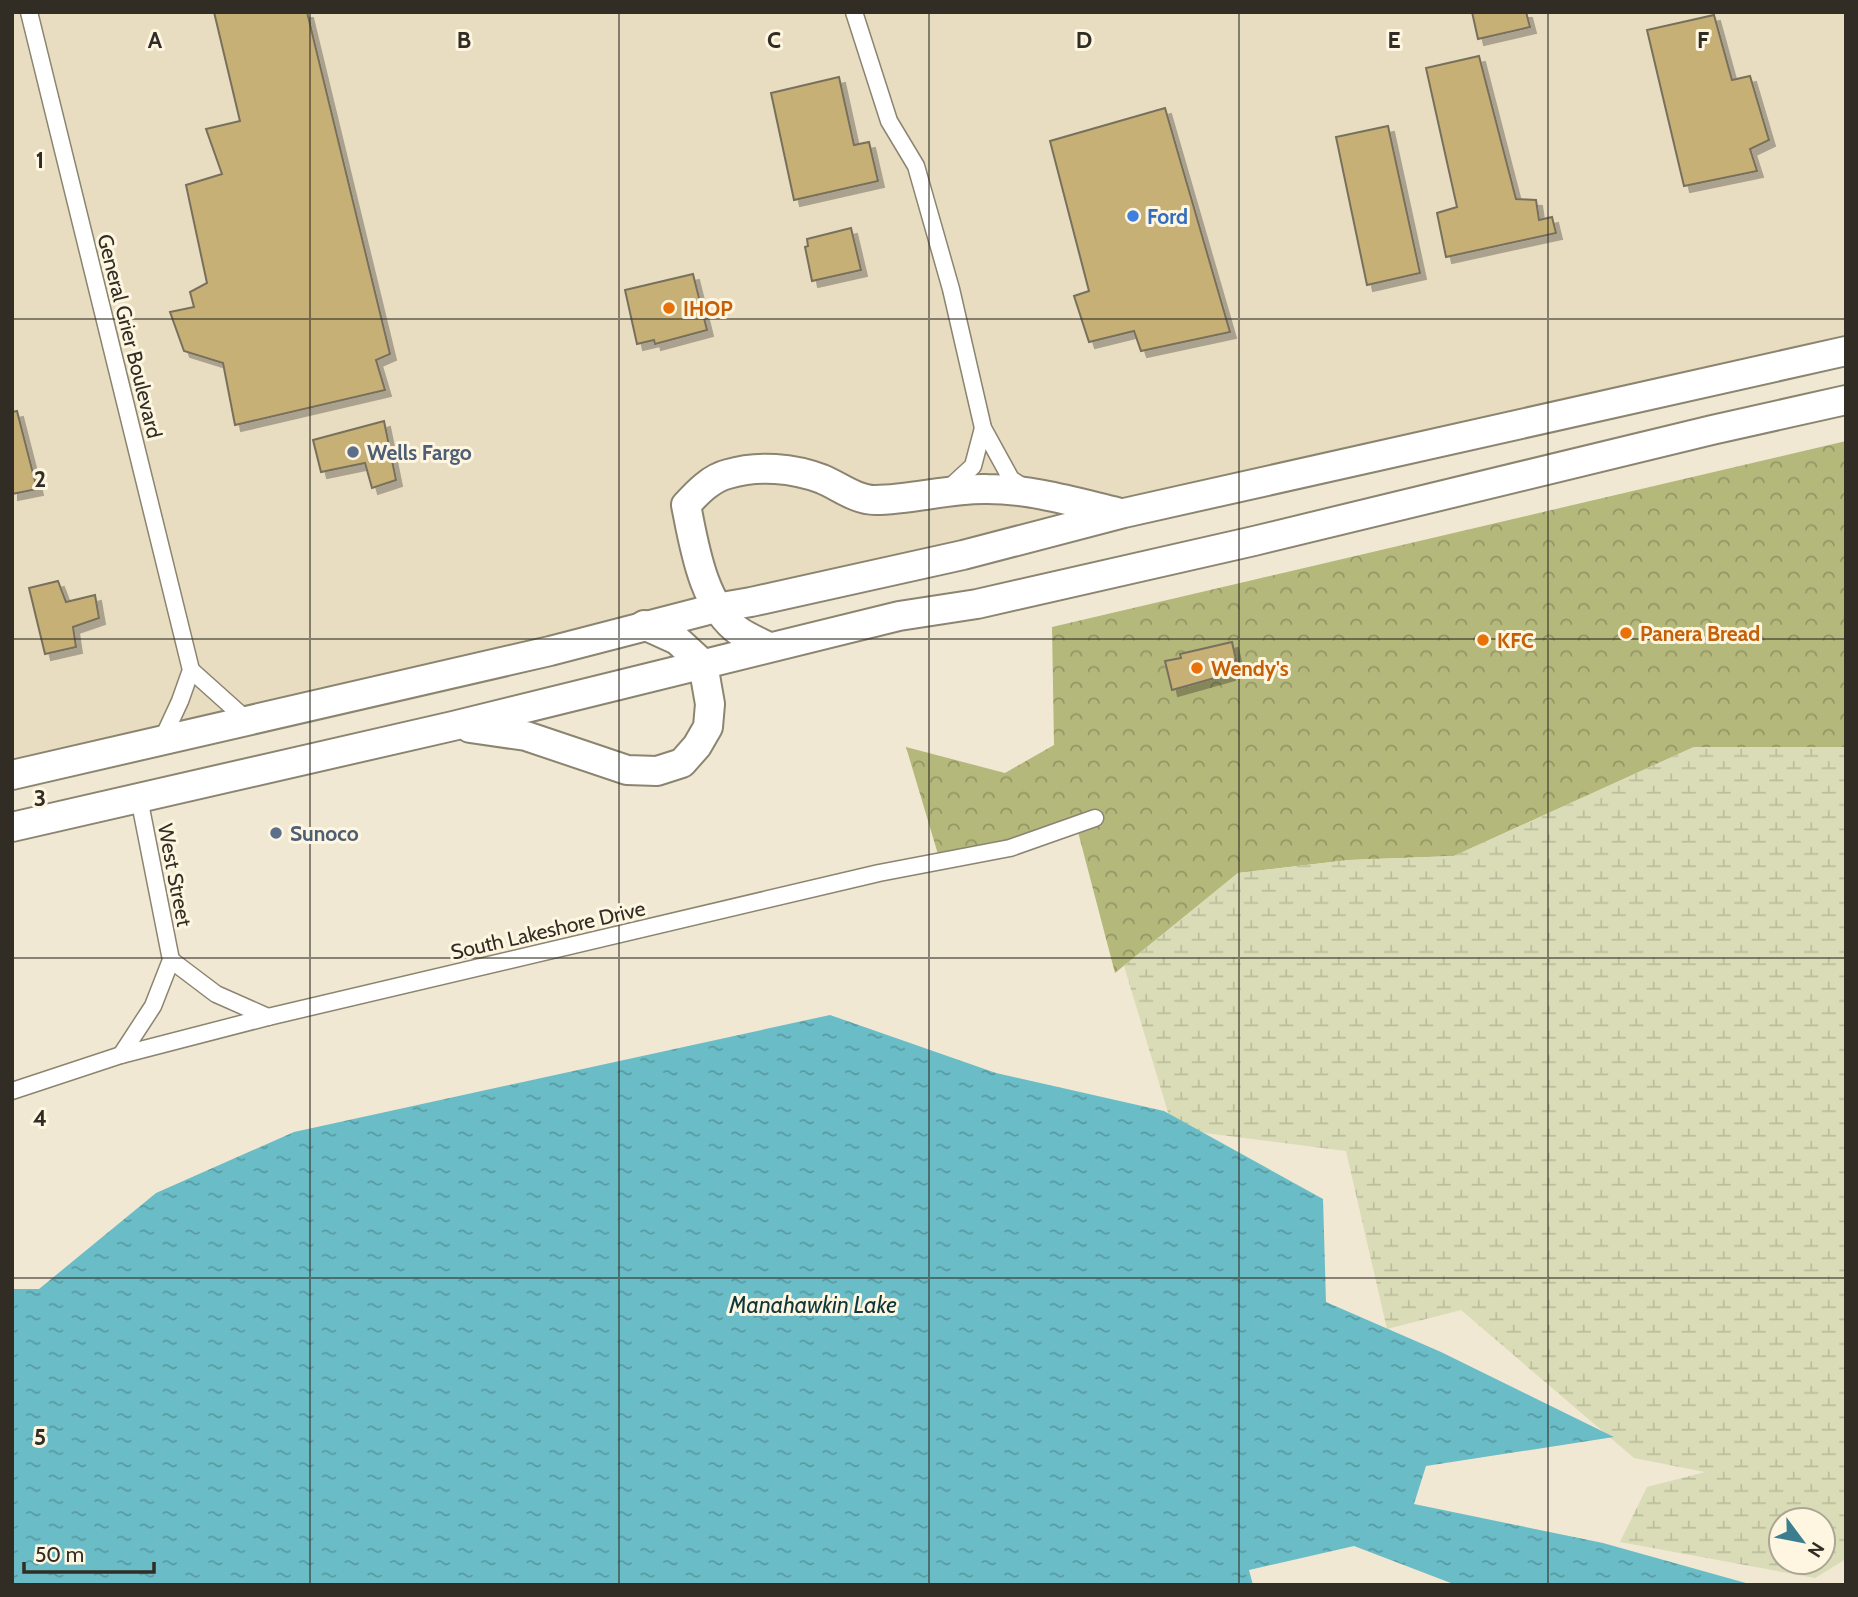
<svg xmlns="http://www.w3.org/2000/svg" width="1858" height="1597" font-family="Cabin,sans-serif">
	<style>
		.built { fill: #e8ddc1 }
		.forest { fill: url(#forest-crowns) }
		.wetland { fill: url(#wetland-marsh); fill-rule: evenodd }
		.water { fill: url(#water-ripples) }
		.building { fill: #c6b075; stroke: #78705d; stroke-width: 2; filter: url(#shadow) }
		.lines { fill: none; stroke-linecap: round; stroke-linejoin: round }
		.minor-casing { stroke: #8b8470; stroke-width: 19 }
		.trunk-casing { stroke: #8b8470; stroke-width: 32 }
		.minor { stroke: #fff; stroke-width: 16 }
		.trunk { stroke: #fff; stroke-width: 28 }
		.grid { fill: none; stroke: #312d25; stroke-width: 2; stroke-opacity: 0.55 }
		.shop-dot { fill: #3f7fe0; stroke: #fef6e0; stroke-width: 2.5 }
		.food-dot { fill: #e8710a; stroke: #fef6e0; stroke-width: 2.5 }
		.service-dot { fill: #5c6f8a; stroke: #fef6e0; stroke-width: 2.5 }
		.labels { text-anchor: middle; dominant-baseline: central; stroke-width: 6; stroke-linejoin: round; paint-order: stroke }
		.shop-label { font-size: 21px; font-weight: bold; fill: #366cbe; stroke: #fef6e0; text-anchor: start }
		.food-label { font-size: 21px; font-weight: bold; fill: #c56008; stroke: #fef6e0; text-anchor: start }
		.street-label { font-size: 21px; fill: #312d25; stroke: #fef6e0 }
		.service-label { font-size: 21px; font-weight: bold; fill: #4e5e75; stroke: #fef6e0; text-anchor: start }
		.water-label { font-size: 23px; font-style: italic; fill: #0e373c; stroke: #fef6e0 }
		.grid-label { font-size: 23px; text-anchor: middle; font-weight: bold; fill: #312d25; stroke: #fef6e0; stroke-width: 6; stroke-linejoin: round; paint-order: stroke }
	</style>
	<defs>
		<pattern id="forest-crowns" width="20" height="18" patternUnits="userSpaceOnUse" patternTransform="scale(1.75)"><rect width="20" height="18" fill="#b5b87b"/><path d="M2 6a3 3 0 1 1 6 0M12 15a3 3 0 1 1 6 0" fill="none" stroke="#949665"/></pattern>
		<pattern id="wetland-marsh" width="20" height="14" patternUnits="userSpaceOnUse" patternTransform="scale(1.75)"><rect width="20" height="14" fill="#d9dcb6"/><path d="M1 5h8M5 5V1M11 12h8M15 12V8" fill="none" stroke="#bbbd9c"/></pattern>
		<pattern id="water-ripples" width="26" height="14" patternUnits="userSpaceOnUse" patternTransform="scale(1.75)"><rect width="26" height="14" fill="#6abdc7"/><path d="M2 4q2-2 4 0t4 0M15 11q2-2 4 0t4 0" fill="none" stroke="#589aa1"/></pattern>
		<filter id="shadow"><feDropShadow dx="6" dy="6" stdDeviation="0" flood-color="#0004"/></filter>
	</defs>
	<rect width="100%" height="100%" fill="#f0e8d3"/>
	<path class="built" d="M12,12H1846V351L12,775Z"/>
	<path class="forest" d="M1846,441V747H1694L1454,856L1349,860L1238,873L1115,973L1077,828L940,861L906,747L1005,773L1054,745L1052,627Z"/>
	<path class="wetland" d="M1694,747H1846V1559L1815,1578L1620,1542L1647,1487L1705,1472L1634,1458L1461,1310L1387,1329L1346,1151L1173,1129L1124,966L1238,873L1349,860L1454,856ZM1781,1520H1823V1562H1781Z"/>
	<path class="water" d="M830,1015L996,1073L1164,1111L1323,1199L1326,1302L1441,1352L1614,1437L1426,1466L1414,1504L1603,1543L1753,1585H1456L1354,1546L1249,1570L1253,1585H12V1289H39L156,1193L294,1132Z"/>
	<g class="building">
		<path d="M214,12H307L390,354L376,360L385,390L235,425L223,363L184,351L170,312L194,307L190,292L207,283L186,185L222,174L206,129L240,121Z"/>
		<path d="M1472,12H1526L1530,27L1478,39Z"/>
		<path d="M1714,15L1732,80L1750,76L1769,140L1750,149L1757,171L1684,186L1647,30Z"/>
		<path d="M1479,56L1516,199L1536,200L1539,220L1552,217L1556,233L1446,257L1437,213L1457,207L1426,68Z"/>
		<path d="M839,77L854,145L869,142L878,181L794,200L771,93Z"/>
		<path d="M1165,108L1230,332L1141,351L1134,331L1089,342L1074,296L1089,291L1050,141Z"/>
		<path d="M1388,126L1420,273L1367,285L1336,137Z"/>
		<path d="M851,228L861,270L812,281L805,247L808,246L807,239Z"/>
		<path d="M693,274L707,330L655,344L654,340L637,344L625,290Z"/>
		<path d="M17,411L37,489L12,494V412Z"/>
		<path d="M384,421L396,480L372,488L365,463L321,472L313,440Z"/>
		<path d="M58,581L66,602L95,595L99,618L73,627L76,647L45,654L29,588Z"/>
		<path d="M1232,642L1236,660L1227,662L1229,674L1172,690L1165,661L1181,658L1180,654Z"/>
	</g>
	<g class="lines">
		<defs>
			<g id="minor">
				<path d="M29,12L191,670L180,701L161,742"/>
				<path d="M854,12L889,121L916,166L951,289L983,428L1011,479L1026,489"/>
				<path d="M947,490L973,466L983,428"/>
				<path d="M191,670L249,722"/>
				<path d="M171,960L216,994L268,1017"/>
				<path d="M121,1055L153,1006L171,960L139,798"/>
				<path d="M12,1091L121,1055L268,1017L879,873L1010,848L1095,818"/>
			</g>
			<g id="trunk">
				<path d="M769,647C759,642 749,638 740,632C703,607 694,545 686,505C697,493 711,478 728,474C758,465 793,468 822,479C839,486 856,500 875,500C913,500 950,488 987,489C1031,489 1075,502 1117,512"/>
				<path d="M470,728L526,736L627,770L657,771L682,763L697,746L708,727L710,704L703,664L677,640L644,625"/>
				<path d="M12,775L550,651L716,608L751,602L963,555L1124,513L1846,351"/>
				<path d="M12,827L453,726L899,616L977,604L1254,541L1712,430L1846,400"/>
			</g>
		</defs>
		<use href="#minor" class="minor-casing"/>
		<use href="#trunk" class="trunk-casing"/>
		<use href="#minor" class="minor"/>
		<use href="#trunk" class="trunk"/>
	</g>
	<path class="grid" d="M310,12V1585M619,12V1585M929,12V1585M1239,12V1585M1548,12V1585M12,319H1846M12,639H1846M12,958H1846M12,1278H1846"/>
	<circle class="shop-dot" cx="1133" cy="216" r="7"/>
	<g class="food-dot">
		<circle cx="669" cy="308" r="7"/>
		<circle cx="1626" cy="633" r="7"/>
		<circle cx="1483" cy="640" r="7"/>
		<circle cx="1197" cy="668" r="7"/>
	</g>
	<g class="service-dot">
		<circle cx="353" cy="452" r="7"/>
		<circle cx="276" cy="833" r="7"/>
	</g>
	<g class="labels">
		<g class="shop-label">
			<text x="1147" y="216">Ford</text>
		</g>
		<g class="food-label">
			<text x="683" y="308">IHOP</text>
			<text x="1640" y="633">Panera Bread</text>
			<text x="1497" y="640">KFC</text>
			<text x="1211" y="668">Wendy's</text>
		</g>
		<g class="street-label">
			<text transform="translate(130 336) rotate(76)">General Grier Boulevard</text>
			<text transform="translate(175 875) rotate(79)">West Street</text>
			<text transform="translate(548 930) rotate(-13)">South Lakeshore Drive</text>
		</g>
		<g class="service-label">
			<text x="367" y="452">Wells Fargo</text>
			<text x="290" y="833">Sunoco</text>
		</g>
		<g class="water-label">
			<text x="813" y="1305">Manahawkin Lake</text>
		</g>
	</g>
	<g class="grid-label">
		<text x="155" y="48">A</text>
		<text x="464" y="48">B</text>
		<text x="774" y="48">C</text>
		<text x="1084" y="48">D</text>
		<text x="1394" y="48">E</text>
		<text x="1703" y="48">F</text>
		<text x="40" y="168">1</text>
		<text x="40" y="487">2</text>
		<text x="40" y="806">3</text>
		<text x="40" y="1126">4</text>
		<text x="40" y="1445">5</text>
	</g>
	<rect width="1858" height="1597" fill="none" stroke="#312d25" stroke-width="28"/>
	<g transform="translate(1802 1541) rotate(122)"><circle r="33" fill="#fef6e0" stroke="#aca695" stroke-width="2"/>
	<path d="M0-5L12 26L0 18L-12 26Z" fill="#3b7e8f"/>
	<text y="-10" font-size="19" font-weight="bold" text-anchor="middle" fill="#312d25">N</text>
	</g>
	<path d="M24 1562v10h130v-10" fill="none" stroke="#312d25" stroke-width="3.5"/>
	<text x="35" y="1562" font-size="21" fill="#312d25" stroke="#fef6e0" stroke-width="5" paint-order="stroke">50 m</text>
</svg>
